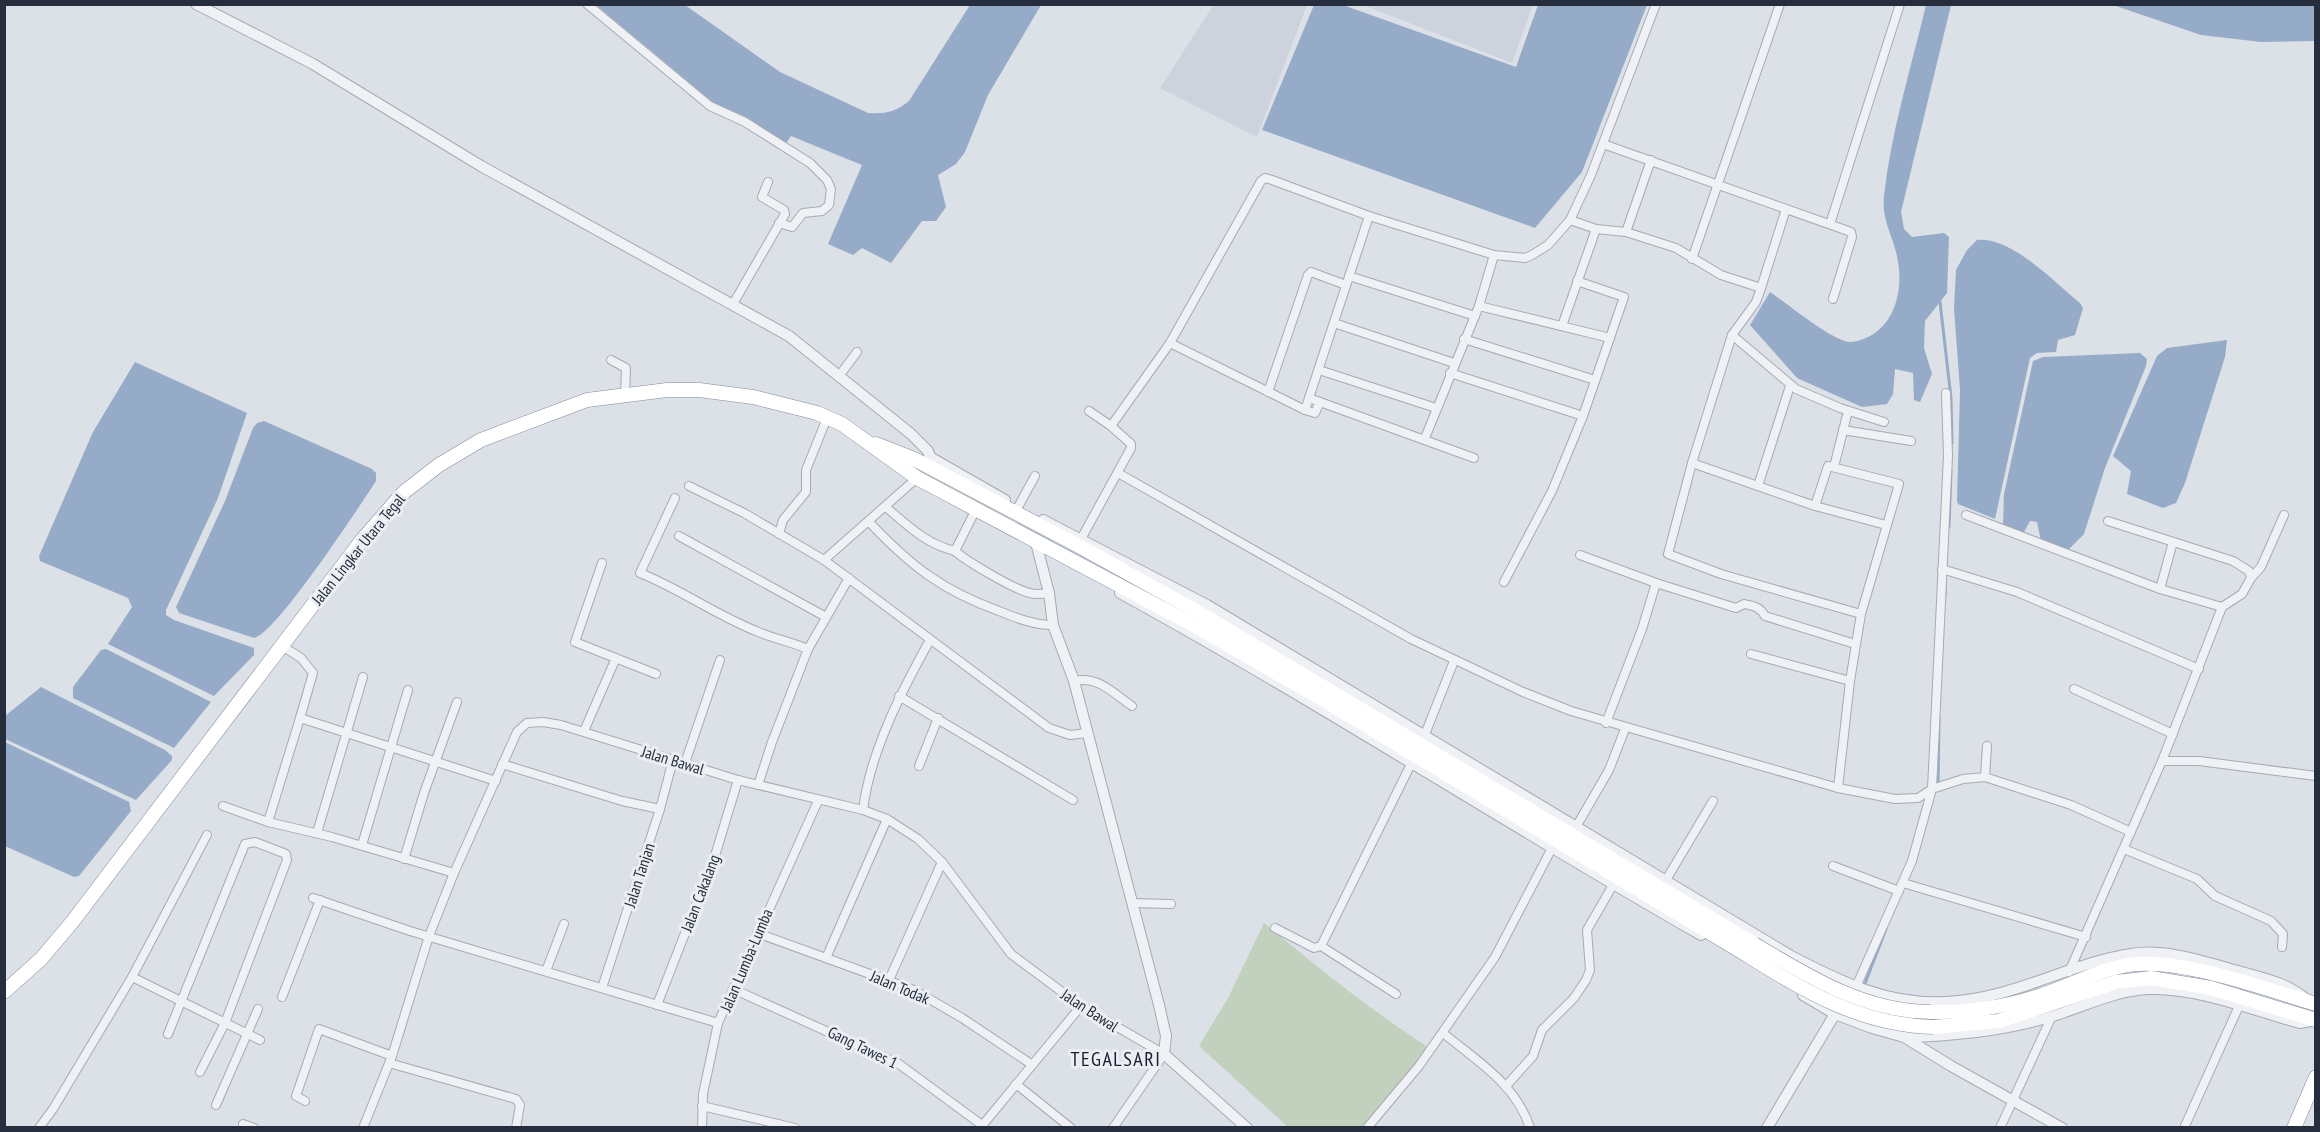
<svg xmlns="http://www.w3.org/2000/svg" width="2320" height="1132" viewBox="0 0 2320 1132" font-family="'PT Sans Narrow',sans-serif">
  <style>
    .built { fill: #ced2dc }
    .green { fill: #c1d1bd }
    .water { fill: #96abc7 }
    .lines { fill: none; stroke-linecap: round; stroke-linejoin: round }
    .stream { stroke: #96abc7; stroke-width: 3 }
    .minor-casing { stroke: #a5aab4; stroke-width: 10 }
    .tertiary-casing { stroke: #a5aab4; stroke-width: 12 }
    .trunk-casing { stroke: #848c9d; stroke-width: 15 }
    .minor { stroke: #eff1f5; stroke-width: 8 }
    .tertiary { stroke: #eff1f5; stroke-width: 10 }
    .trunk { stroke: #fff; stroke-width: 14 }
    .trunk-bridge-casing { stroke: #848c9d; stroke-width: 15; stroke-linecap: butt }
    .trunk-bridge { stroke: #fff; stroke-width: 14 }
    .labels { text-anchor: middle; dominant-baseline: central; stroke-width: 6; stroke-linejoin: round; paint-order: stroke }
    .street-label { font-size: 16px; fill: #262d3d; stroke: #ebeff4 }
    .quarter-label { font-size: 20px; letter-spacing: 1.5px; fill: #181e2d; stroke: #ebeff4 }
  </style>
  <rect width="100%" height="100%" fill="#dce0e7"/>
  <g class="built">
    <path d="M1214,4l93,1 -50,132 -97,-49z"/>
    <path d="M1363,5l170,-1v1l-21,58z"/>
  </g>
  <path class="green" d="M1264,923c54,44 106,87 164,124l-58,80 -81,1 -90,-82 29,-48z"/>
  <g class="water">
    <path d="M596,5h89l95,67 88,41c18,1 27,-1 41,-12l61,-96h71l-53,90 -23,57 -9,12 -18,11 8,32 -10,14h-14l-31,42 -29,-15 -9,7 -25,-11 34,-79 -71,-29 -5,7 -40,-26 -31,-13z"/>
    <path d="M1314,5h29l173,62 22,-62h109l-65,167 -47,56 -273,-98z"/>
    <path d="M1926,5h25l-50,207 3,17 8,8 32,-4 5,4 -2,56 -22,28 -1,27 8,26 -12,28 -6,-2 -1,-27 -18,-4 -2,25 -6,10 -25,3 -65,-29 -47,-53 20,-33c17,12 55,42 72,48 9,4 17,1 26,-3 27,-13 35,-47 30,-75 -3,-23 -17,-41 -14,-66 7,-64 27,-128 42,-191z"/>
    <path d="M2113,5h202v36l-54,1 -60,-7z"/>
    <path d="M1977,240c34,-4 77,42 103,63l3,5 -8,27 -17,5 -2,12 -19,1 -7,5 -35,161 -37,-15 -1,-3 3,-111 -6,-82 2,-38 11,-20z"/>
    <path d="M2227,340l-2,17 -40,126 -9,20 -13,5 -36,-14 4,-23 -18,-15 44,-100 10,-8z"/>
    <path d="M2140,353l7,6 -1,7 -41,102 -21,66 -15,15 -28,-8 -4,-19 -7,-1 -7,13 -20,-9 1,-31 29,-133 10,-4z"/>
    <path d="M135,362l112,51 -29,85 -52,112v5l8,5 80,28v7l-40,41 -106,-52 24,-37 -4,-9 -88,-37 -1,-5 54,-124z"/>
    <path d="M264,421l108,48 4,4v8c-17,26 -100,153 -122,157l-75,-25 -3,-6 49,-106 28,-73 4,-5z"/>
    <path d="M106,649l105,53 -37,46 -101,-50v-11l28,-37z"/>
    <path d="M41,687l124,63 7,6v4l-36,40 -131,-61v-23z"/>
    <path d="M5,742l124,60 2,9 -52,65 -5,1 -69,-31z"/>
  </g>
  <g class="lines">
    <g class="stream">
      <path d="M1940,302l11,96 1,45"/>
      <path d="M1949,527l2,-56"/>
      <path d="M1945,596l1,-35"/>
      <path d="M1938,784l1,-65"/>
      <path d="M1864,986l22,-57"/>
    </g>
    <g class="minor-casing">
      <g id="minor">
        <path d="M587,4l123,102 35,16 65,41 17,17 4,9 -2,16 -7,6 -19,2 -11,14 -13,-4"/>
        <path d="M1603,144l248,88 1,5 -19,62"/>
        <path d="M1369,216l-60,182 165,60"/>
        <path d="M1570,220l26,9 30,3 50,16 45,27 40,13 25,-79"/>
        <path d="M1830,224l70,-220"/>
        <path d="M1626,232l25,-72"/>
        <path d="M1692,259l88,-255"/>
        <path d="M1349,276l126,40"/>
        <path d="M1761,288l-5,14 -24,33 -40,128 -24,91 53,20 140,40 38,-130 -71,-18 -13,40"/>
        <path d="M733,304l52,-90 -1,-4 -22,-13 6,-15"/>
        <path d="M1479,306l131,32"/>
        <path d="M1334,323l120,40"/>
        <path d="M1562,326l34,-97"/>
        <path d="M1732,335l64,54 44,19 44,14"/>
        <path d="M1464,339l131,41"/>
        <path d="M1170,343l135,67 4,-12"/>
        <path d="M611,360l15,8 -1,27"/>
        <path d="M1319,370l117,38"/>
        <path d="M1450,373l133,43"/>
        <path d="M839,376l18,-24"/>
        <path d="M1268,392l40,-117 3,-3 35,13"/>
        <path d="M1305,410l10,3 5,-11"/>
        <path d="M1089,411l22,15"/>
        <path d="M1843,430l68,11"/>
        <path d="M1425,438l54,-132 15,-51"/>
        <path d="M1692,463l123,43 71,19"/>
        <path d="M1834,467l14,-56"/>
        <path d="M1118,473l293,166 112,53 48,19 267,77 57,11 23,-1 14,-9 31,-10 22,-2 86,28 60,27"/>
        <path d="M689,486l55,27 80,47 225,168 21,7 17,-2"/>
        <path d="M1758,486l32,-100"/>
        <path d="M675,498l-35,75c40,16 76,42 116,58 16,7 35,11 52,18"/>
        <path d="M1018,507l17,-31"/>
        <path d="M887,508c21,18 39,36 68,43"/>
        <path d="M976,509l-21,42c11,10 60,39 75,42 6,2 12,1 19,0"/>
        <path d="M1966,515l194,74 62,18"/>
        <path d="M2108,521l125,40 16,10 2,7 -9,16 -20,13 -60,154"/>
        <path d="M869,522c42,44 72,68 130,89 17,7 35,14 54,14"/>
        <path d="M779,534l4,-14 23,-28v-22l21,-52"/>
        <path d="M679,536l147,81"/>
        <path d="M1081,539l50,-91v-4l-20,-18 59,-83 91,-162 4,-3 7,2 97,36 125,39 31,3 7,-3 16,-10 22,-25 21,-45 65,-171"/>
        <path d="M1580,555l76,28 80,25 8,-4c10,2 16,3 21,12l90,28"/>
        <path d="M824,560l93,-82"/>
        <path d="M602,563l-27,79 81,32"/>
        <path d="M1942,569l75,23 182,77"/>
        <path d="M2251,578l10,-11 23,-52"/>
        <path d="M1504,582l48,-91 31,-75 41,-119 -47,-16"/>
        <path d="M2160,589l13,-47"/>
        <path d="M282,646l19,12 12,15 -13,45"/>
        <path d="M1751,654l99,27"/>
        <path d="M1074,681c24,-6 40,13 58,25"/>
        <path d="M2074,689l99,45"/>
        <path d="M899,696l174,104"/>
        <path d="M1606,723l36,-94 14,-46"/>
        <path d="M584,731l32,-73"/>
        <path d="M1424,737l30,-76"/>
        <path d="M685,763l35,-103"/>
        <path d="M502,764l120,37 38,8"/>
        <path d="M919,766l19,-48"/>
        <path d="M1985,777l2,-31"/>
        <path d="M758,785l14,-43 36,-93 41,-71"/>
        <path d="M1838,788l12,-107 11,-67"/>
        <path d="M223,806l45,16 64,15 122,36"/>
        <path d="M863,810c7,-58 39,-120 67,-170"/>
        <path d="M268,822l32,-104 196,63"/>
        <path d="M1576,827l33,-57 16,-41"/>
        <path d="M317,833l46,-156"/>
        <path d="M362,845l46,-155"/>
        <path d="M2124,849l73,30 18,17 56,25 12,13 -1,13"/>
        <path d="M404,859l20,-66 33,-91"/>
        <path d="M1833,866l66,25"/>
        <path d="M1666,880l47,-79"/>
        <path d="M1903,883l183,54"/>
        <path d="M313,898l97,33 308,92"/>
        <path d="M1132,903l39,1"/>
        <path d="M1275,928l39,20 7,-2"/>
        <path d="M757,933l157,57 48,28 69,46"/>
        <path d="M826,958l61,-139"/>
        <path d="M546,971l18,-47"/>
        <path d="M2069,972l93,-211h37l117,15"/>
        <path d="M132,977l75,-142"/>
        <path d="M889,980l53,-118"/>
        <path d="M602,988l58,-179 13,-49"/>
        <path d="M733,989l166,75 83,61"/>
        <path d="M1855,989l57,-128 20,-72 16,-333 -2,-63"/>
        <path d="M1396,994l-75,-48 91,-184"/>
        <path d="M282,997l38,-97"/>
        <path d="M657,1005l57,-146 24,-79"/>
        <path d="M1443,1033c34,28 73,51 87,95"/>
        <path d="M168,1034l77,-190 10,-2 31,12 1,6 -62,163 -25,49"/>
        <path d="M389,1063l127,36 4,6 -4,23"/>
        <path d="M1016,1084l55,44"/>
        <path d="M1507,1085l26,-29 9,-26 32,-32 12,-18 4,-10 -3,-40 26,-45"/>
        <path d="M305,1101l-9,-5 23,-67 73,27"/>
        <path d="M216,1105l42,-96"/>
        <path d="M702,1106l93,22"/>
        <path d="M243,1124l11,4"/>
        <path d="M981,1127l100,-121"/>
        <path d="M39,1128l14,-19 79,-132 128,63"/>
        <path d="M363,1128l29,-72 37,-120 25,-63 63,-141 10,-9 16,-1 18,3 177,55 125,30 24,9 31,20 24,23 69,92 70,52 83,48 -51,74"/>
        <path d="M702,1128l1,-34 15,-71 100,-222"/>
        <path d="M1367,1128l52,-62 76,-109 57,-109"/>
        <path d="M2000,1128l52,-112"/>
        <path d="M2184,1128l55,-122"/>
      </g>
    </g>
    <g class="tertiary-casing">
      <g id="tertiary">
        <path d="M196,4l117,60 168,102 308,170 122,98 17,17 2,6 -3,6"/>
        <path d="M930,457l75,43"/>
        <path d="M1043,520l164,85 584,351c50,26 97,49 155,46 68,-3 121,-38 185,-48 34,-6 74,8 107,17 25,7 51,12 70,30"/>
        <path d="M1035,539l14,54 4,32 21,56 85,324 7,31 -2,18 83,74"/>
        <path d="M1120,593c197,108 386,231 581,342"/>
        <path d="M1803,995l32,19 37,14 32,9 47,29 111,62"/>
        <path d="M1905,1037c50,-1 100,-6 148,-21 32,-10 63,-26 96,-27 48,-2 106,22 151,34l16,-3"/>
        <path d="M1767,1128l68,-114"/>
      </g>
    </g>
    <g class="trunk-casing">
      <g id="trunk">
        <path d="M876,444l38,15 163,86 119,66 558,333"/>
        <path d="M4,992l37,-33 32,-38 289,-381 42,-48 35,-27 42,-25 106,-40 80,-10h32l54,7 64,16 25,11 75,54 271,144 127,73 432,260"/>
        <path d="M1931,1012c36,1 73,-5 108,-16 32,-10 65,-30 99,-32 51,-3 128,25 178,40"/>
        <path d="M1933,1027l66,-6 117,-39 35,-4 60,10 105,32"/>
        <path d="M2294,1128l22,-51"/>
      </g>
    </g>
    <use href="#minor" class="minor"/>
    <use href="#tertiary" class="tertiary"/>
    <use href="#trunk" class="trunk"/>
    <g class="trunk-bridge-casing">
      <g id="trunk-bridge">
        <path d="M1754,944c55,33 111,68 177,68"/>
        <path d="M1747,955c58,37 115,70 186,72"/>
      </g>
    </g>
    <use href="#trunk-bridge" class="trunk-bridge"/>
  </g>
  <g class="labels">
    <g class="street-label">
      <text transform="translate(358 549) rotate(-51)">Jalan Lingkar Utara Tegal</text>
      <text transform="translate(673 760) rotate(17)">Jalan Bawal</text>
      <text transform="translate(639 875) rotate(-72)">Jalan Tanjan</text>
      <text transform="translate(700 893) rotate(-69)">Jalan Cakalang</text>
      <text transform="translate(746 960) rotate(-67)">Jalan Lumba-Lumba</text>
      <text transform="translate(900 987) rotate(23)">Jalan Todak</text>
      <text transform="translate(1090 1010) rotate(33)">Jalan Bawal</text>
      <text transform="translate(863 1047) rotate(26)">Gang Tawes 1</text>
    </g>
    <g class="quarter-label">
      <text x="1116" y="1059">TEGALSARI</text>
    </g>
  </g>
  <rect width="2320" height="1132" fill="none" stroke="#262d3d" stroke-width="12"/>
</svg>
